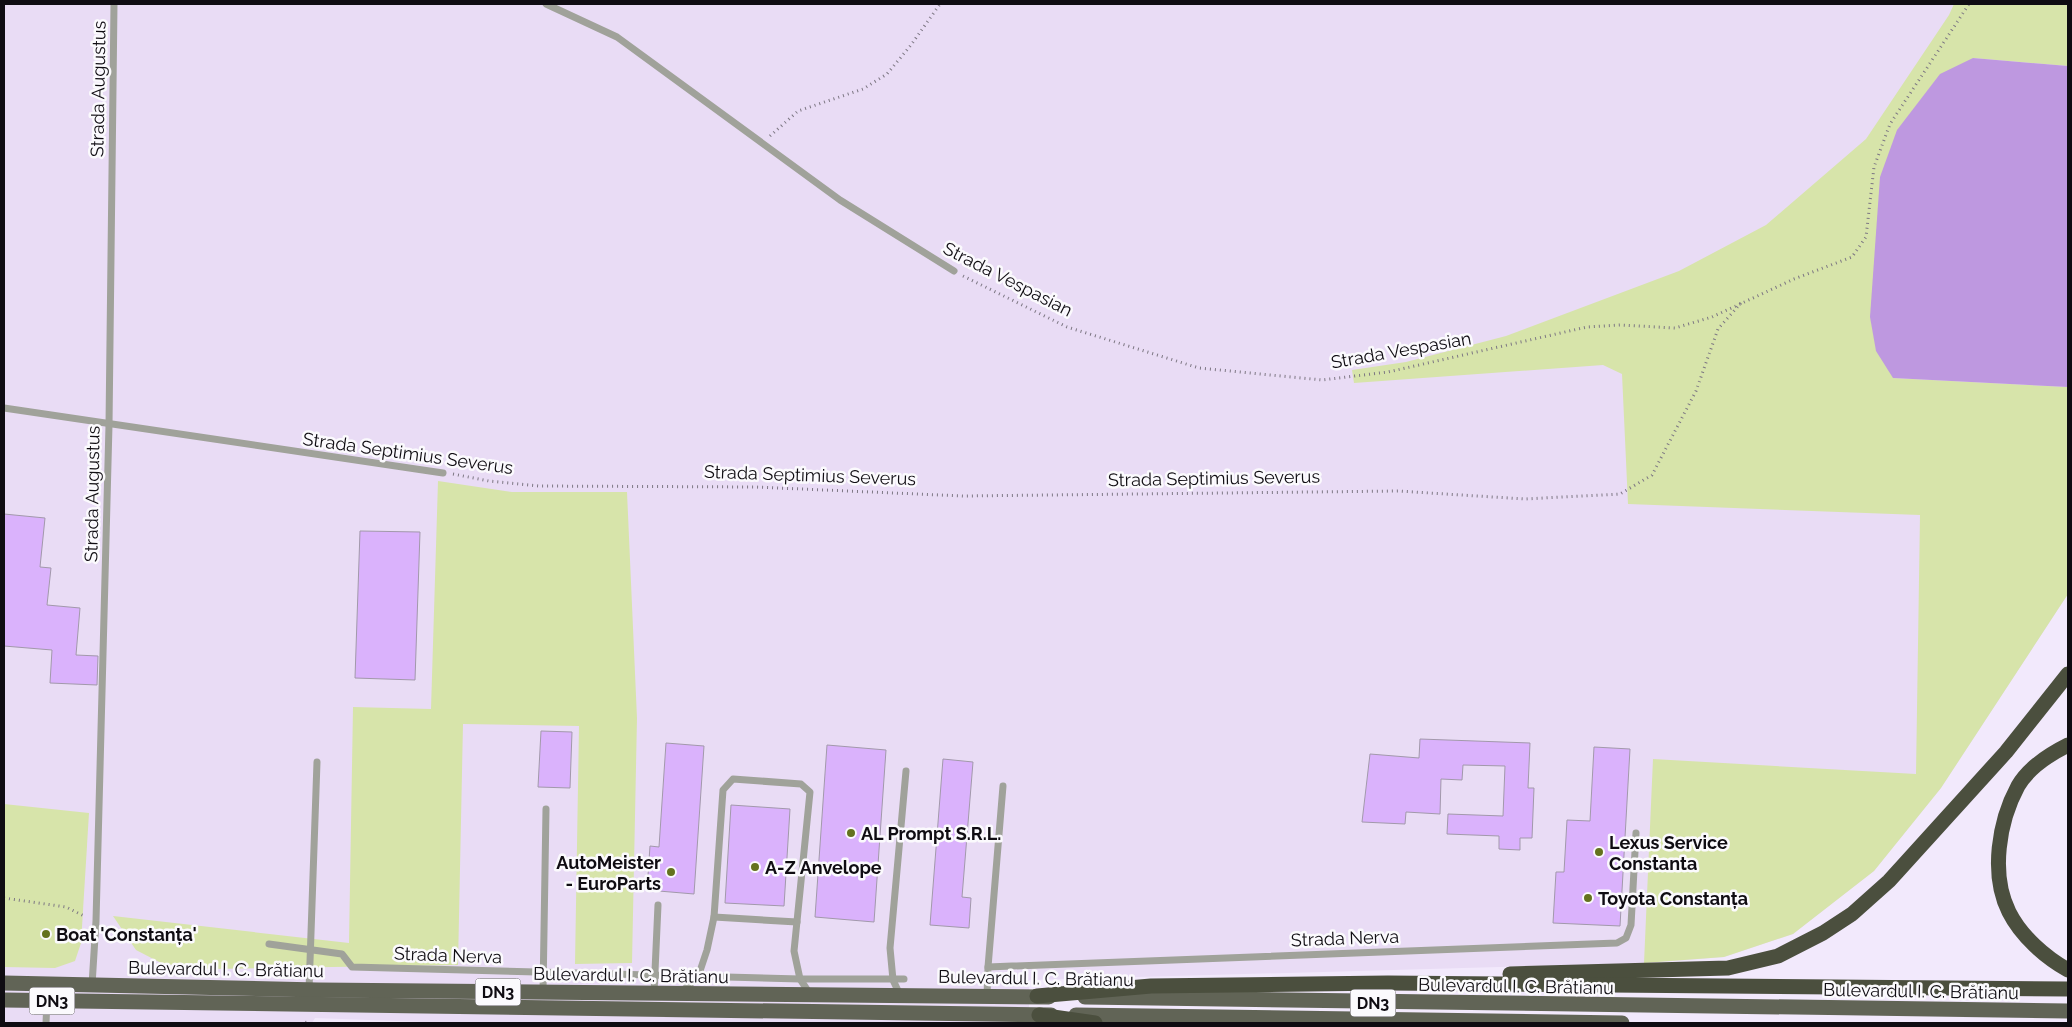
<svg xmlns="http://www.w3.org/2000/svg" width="2072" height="1027" viewBox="0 0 2072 1027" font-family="Raleway,sans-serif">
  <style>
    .built { fill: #e9dcf5 }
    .green { fill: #d7e4aa }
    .water { fill: #be98e0 }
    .building { fill: #dab2fc; stroke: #a299ab }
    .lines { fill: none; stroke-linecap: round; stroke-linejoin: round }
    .path { stroke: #7d7783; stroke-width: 3; stroke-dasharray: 1 4; stroke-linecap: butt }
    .service { stroke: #a0a29a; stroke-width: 7 }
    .primary { stroke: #616456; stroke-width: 15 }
    .motorway { stroke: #4b4f3e; stroke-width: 15 }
    .poi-dot { fill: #64721e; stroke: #fbfafd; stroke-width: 2 }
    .labels { text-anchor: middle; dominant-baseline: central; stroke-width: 5; stroke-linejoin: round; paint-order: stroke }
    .shield { fill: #fbfafd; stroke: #565358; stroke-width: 1 }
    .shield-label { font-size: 16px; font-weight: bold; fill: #0f0c12 }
    .street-label { font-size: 18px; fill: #0f0c12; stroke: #fbfafd }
    .poi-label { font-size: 18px; font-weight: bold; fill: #0f0c12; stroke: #fbfafd; text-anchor: start }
  </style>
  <rect width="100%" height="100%" fill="#f2e9fc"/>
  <path class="built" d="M4,4h2064v590l-127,194 -67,83 -81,63 -69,23 -75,6 -620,17v43h-579l-135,-5 -3,5h-308z"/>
  <g class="green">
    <path d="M1954,4h114v62l-95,-8 -80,320 175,9v207l-127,194 -67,83 -81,63 -69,23 -80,6 9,-204 263,15 4,-259 -292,-11 -6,-130 -19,-9 -249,18 -2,-13 54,-8 100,-26 173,-65 87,-46 100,-86 83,-124z"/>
    <path d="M438,481l74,11h115l10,226 -5,245 -57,1 4,-238 -116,-2 -5,241 -247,4 -48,-5 -27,-14 -23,-34 236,27 4,-236 78,2z"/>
    <path d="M4,804l85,9 -8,130 -6,18 -20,7 -51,-1z"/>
  </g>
  <path class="water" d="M1973,58l95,8v321l-175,-9 -17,-27 -6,-34 10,-140 17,-47 43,-56z"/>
  <g class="building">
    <path d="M4,514l41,4 -5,49 11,1 -4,37 33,3 -4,47 22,1 -1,29 -47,-2 2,-33 -48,-4z"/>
    <path d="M360,531l60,1 -5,148 -60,-2z"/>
    <path d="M541,731l31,1 -2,56 -32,-1z"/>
    <path d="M1420,739l110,4 -2,45h6l-2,50h-12v12l-21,-1v-13l-52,-2 1,-20 55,2 2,-50 -42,-1 -1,15 -21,-1 -1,35 -34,-2 -1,12 -43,-2 8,-68 49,4z"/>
    <path d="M666,743l38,3 -10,148 -47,-4 3,-44 9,1z"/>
    <path d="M827,745l59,5 -12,172 -59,-5z"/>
    <path d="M1594,747l36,2 -10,177 -67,-3 3,-51h8l3,-52 23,1z"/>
    <path d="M943,759l30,3 -11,135 9,1 -2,30 -39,-3z"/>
    <path d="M731,805l59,4 -6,97 -59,-3z"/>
  </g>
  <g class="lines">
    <g class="path">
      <path d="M770,136l28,-25 65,-22 24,-15 24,-29 29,-41"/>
      <path d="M963,276l104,51 132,41 123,12 66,-8 199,-45 33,-2 55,3 37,-11 82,-38 58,-22 14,-20 8,-70 16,-43 79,-120"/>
      <path d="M453,474l36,7 50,5 216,1 208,9 435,-5 127,8 95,-5 32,-19 44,-84 22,-62 23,-26"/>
      <path d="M4,898l62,9 20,10"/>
      <path d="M305,1022l2,1"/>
    </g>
    <g class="service">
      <path d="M546,4l71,33 223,163 114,71"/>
      <path d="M4,408l439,65"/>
      <path d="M714,917l83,5"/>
      <path d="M269,944l73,10 10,13 448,12h104"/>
      <path d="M988,967l15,-181"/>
      <path d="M92,985l4,-64 13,-496 5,-421"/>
      <path d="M309,990l8,-228"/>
      <path d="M543,992l3,-183"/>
      <path d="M681,992l17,-15 9,-27 7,-33 9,-127 10,-11 68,5 9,8 -16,159 6,28 10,15"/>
      <path d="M654,993l4,-88"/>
      <path d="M900,995l-7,-15 -3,-32 16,-177"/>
      <path d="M987,996l1,-29 629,-24 9,-5 5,-13 5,-92"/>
      <path d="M46,1023l1,-22"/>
    </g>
    <g class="primary">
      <path d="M4,983l314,7 731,7"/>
      <path d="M1085,997l983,14"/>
      <path d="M4,1000l1047,15"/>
      <path d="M1076,1015l546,8"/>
    </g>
    <g class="motorway">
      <path d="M2068,745c-18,9 -39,22 -50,41 -19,35 -28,88 -9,126 12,24 36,45 59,58"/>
      <path d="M1510,974l218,-6 50,-12 45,-23 29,-19 37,-33 117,-129 62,-78"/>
      <path d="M1037,996l114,-10 237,-3 680,6"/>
      <path d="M1039,1015l56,8"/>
    </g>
  </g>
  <g class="poi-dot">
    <circle cx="851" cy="833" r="5"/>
    <circle cx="1599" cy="852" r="5"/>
    <circle cx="755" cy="867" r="5"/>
    <circle cx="671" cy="872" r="5"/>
    <circle cx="1588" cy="898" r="5"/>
    <circle cx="46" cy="934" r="5"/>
  </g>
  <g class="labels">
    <g class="shield">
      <rect x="475.5" y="978.5" width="45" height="27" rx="4"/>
      <rect x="29.5" y="987.5" width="45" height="27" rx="4"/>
      <rect x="1350.5" y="989.5" width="45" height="27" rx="4"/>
    </g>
    <g class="shield-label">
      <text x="498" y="992">DN3</text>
      <text x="52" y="1001">DN3</text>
      <text x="1373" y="1003">DN3</text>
    </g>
    <g class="street-label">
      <text transform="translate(98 89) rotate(-89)">Strada Augustus</text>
      <text transform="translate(1008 279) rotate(27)">Strada Vespasian</text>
      <text transform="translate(1401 350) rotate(-10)">Strada Vespasian</text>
      <text transform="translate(408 453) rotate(8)">Strada Septimius Severus</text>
      <text transform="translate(810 475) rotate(2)">Strada Septimius Severus</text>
      <text transform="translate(1214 478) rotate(-1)">Strada Septimius Severus</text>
      <text transform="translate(92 494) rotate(-89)">Strada Augustus</text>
      <text transform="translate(1345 938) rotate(-2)">Strada Nerva</text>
      <text transform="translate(448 955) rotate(2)">Strada Nerva</text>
      <text transform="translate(226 969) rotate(1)">Bulevardul I. C. Brătianu</text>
      <text transform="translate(631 975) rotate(1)">Bulevardul I. C. Brătianu</text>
      <text transform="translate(1036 978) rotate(1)">Bulevardul I. C. Brătianu</text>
      <text transform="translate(1516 986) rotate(1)">Bulevardul I. C. Brătianu</text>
      <text transform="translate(1921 991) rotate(1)">Bulevardul I. C. Brătianu</text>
    </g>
    <g class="poi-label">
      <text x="861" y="833">AL Prompt S.R.L.</text>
      <text x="1609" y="842">Lexus Service<tspan x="1609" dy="21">Constanta</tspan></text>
      <text x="661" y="862" text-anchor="end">AutoMeister<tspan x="661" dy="21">- EuroParts</tspan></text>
      <text x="765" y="867">A-Z Anvelope</text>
      <text x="1598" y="898">Toyota Constanța</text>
      <text x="56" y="934">Boat 'Constanța'</text>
    </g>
  </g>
  <rect width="2072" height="1027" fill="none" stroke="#0f0c12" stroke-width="10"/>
</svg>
